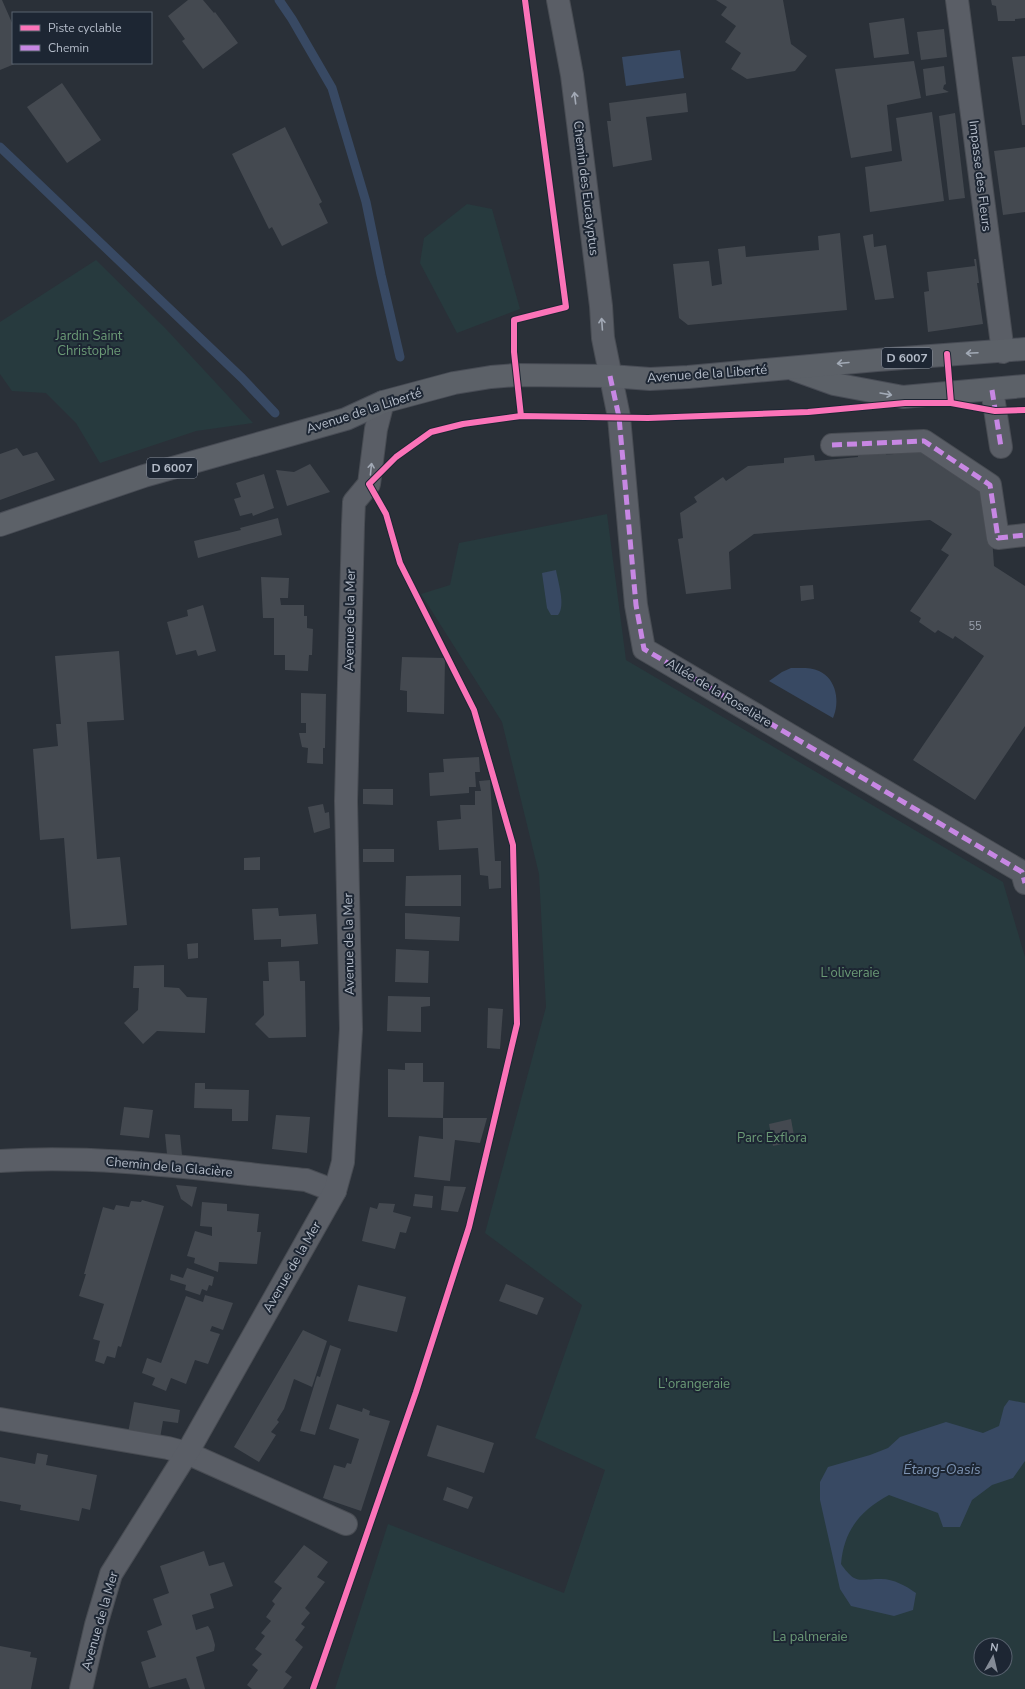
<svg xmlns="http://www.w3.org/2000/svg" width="1025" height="1689" viewBox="0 0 1025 1689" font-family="'Nunito Sans',sans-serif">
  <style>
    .green { fill: #273a3e; fill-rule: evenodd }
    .water { fill: #384963 }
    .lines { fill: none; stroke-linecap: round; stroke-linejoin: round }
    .stream { stroke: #384963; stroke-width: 9 }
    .building { fill: #444950 }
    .street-casing { stroke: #484c53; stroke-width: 24 }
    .primary-casing { stroke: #484c55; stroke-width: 24 }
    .street { stroke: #5a5e66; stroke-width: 22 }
    .primary { stroke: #5c6168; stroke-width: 22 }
    .quiet { stroke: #c787e3; stroke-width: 5; stroke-dasharray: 10 5; stroke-linecap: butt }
    .cycleway-casing { stroke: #1d2633; stroke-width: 8 }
    .cycleway { stroke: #fb73b8; stroke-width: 6 }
    .oneway { stroke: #a2a9b5 }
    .oneway2 { stroke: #a2aab6 }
    .labels { text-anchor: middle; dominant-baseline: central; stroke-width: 4; stroke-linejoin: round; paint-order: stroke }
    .number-label { font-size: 11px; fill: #989fab }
    .shield { fill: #1d2633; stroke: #878f9c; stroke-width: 1 }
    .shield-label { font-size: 12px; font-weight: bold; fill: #b4bcc9 }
    .street-label { font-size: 13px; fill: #b4bcc9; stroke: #1d2633 }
    .park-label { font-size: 13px; fill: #6b9a76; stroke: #1d2633 }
    .water-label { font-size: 14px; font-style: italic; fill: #7c92b1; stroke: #1d2633 }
  </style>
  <rect width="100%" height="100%" fill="#2a3038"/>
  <g class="green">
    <path d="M467,204l25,5 28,100 -63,24 -37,-70 4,-25z"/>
    <path d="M96,260l70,69 87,94 -57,8 -96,32 -24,-40 -30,-30 -34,-2 -12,-17v-52z"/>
    <path d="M607,514l19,146 377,222 22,75v732h-690l53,-165 176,69 41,-123 -70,-32 47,-133 -97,-72 61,-226 -7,-133 -37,-152 -81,-128 29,-9 9,-42zM981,1645h24v24h-24z"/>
  </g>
  <g class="water">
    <path d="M680,50l4,28 -58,8 -4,-29z"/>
    <path d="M556,570c2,12 10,36 2,45h-7l-4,-7 -5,-35z"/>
    <path d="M791,668c10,0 20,-1 28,3 18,8 21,32 14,47l-64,-37 13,-9z"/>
    <path d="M1009,1400l16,3v58l-12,17 -21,7 -20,15 -12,27h-17l-5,-14 -49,-18c-29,16 -45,35 -48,69 15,21 17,15 40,15 13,0 25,7 35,14l-3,17 -19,6 -43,-10 -11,-17 -20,-89v-18l8,-15 42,-12 18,-7 12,-11 46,-15 37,11 16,-7 5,-19z"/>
  </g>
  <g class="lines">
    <g class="stream">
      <path d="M279,0l13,19 40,69 34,114 15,73 19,82"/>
      <path d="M0,147l242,231 33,35"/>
    </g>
  </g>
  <g class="building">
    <path d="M0,0h2l11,25v38h4l-17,7z"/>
    <path d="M188,0h15l11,13 1,-1 23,31 -35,26 -21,-28 3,-2 -17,-23z"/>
    <path d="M716,0h67l8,44 16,12 -12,15 -48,8 -16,-10 10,-16 -16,-11 11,-16 -15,-11 6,-8z"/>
    <path d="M991,0h34v18l-10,1v2h-17l-2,-15 -4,-1z"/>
    <path d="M904,18l5,36 -35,4 -5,-35z"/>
    <path d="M944,29l3,28 -26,3 -4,-28z"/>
    <path d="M1025,56v69h-3l-10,-68z"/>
    <path d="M914,61l7,37 -34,7 5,46 -41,7 -16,-89z"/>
    <path d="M944,66l2,18 -2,1 -1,4 6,3 -23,4 -3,-27z"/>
    <path d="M62,83l39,57 -34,23 -40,-56z"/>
    <path d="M686,93l2,19 -42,5 6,43 -39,7 -6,-46h4l-2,-18z"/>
    <path d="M932,112l12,89 -74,11 -5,-45 37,-6 -6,-43z"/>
    <path d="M955,113l10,85 -16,2 -10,-84z"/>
    <path d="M285,127l37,75 -3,2 9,19 -46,23 -10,-19 -3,2 -37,-75z"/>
    <path d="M1025,147v65l-22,3 -9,-64z"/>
    <path d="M840,233l7,77 -159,15 -9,-7 -6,-54 36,-3 3,25 10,-2 -4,-35 27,-3 1,11 73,-7 -1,-14z"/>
    <path d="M873,234l1,13 12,-2 8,53 -19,2 -12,-64z"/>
    <path d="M974,259h2l3,24h-2l6,41 -55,8 -4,-40 5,-1 -2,-19 48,-6z"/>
    <path d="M17,448l6,8 14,-4 18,28 -55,20v-46z"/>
    <path d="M885,450l1,5 41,-5 57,42 6,16 4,58 31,20v140l-50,74 -62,-40 71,-104 -29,-20 -2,3 -15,-9 -3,3 -16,-11 2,-4 -11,-7 39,-56 -8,-5 11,-16 -22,-14 -176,14 -25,18 2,37 -45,5 -8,-55 5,-1 -3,-25 17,-11 -3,-5 29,-20 3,4 22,-15 36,-3v-5l30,-3 1,6 43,-4v-5z"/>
    <path d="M310,464l20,28 -43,14 -11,-36 18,2z"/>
    <path d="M264,474l10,34 -21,8 -1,-3 -12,3 -6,-17 7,-2 -5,-14z"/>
    <path d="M278,518l4,17 -84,23 -4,-17 47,-11 -1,-2z"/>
    <path d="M261,577l28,1 -1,20h-8l1,7h23v11h3v12l6,1 -1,26h-3l-1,16 -23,-1v-15h-11v-37h-11z"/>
    <path d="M813,585l1,14 -13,2 -1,-15z"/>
    <path d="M203,605l13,46 -18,5 -2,-6 -20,5 -9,-33 21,-6 -1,-6z"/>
    <path d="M119,651l5,69 -37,2 10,137 23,-2 7,68 -56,4 -7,-91 -24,2 -7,-91 25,-3 -2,-22h5l-6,-68z"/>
    <path d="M402,657l43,1 -1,56 -37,-2v-21l-7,-1z"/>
    <path d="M301,693l25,1 -1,54h-2v16l-16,-1 1,-15 -6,-1 -3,-14h7v-10h-5z"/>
    <path d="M479,757l1,15h-5l1,15h-7v6l-39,3 -1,-23 15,-1 -1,-13z"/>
    <path d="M490,780l5,81h6v27l-12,1 -1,-13 -8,-1 -2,-27 -39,2 -2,-29 24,-2 -1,-14h15v-14h6l-2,-10z"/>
    <path d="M363,789h30v16l-30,-1z"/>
    <path d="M323,804l2,9 4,-1 1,16 -16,5 -6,-26z"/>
    <rect x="363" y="849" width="31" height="13"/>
    <path d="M260,857v13h-16v-12z"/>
    <path d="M461,875v31h-56l1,-30z"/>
    <path d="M278,908l1,8 37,-2 2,30 -37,3v-8l-27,1 -2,-31z"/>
    <path d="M405,913l55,4 -1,24 -54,-2z"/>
    <path d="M198,943v15l-10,1 -1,-15z"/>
    <path d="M396,949l33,2 -1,32 -33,-1z"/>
    <path d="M299,961l1,20h5l1,56 -37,1 -14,-14 9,-9 -1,-34h6l-1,-19z"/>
    <path d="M164,965v22l15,1 8,9 20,1 -2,35 -48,-2 -14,13 -19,-21 14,-13 1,-22h-6l1,-22z"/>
    <path d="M388,996l42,1v9l-9,1v25l-34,-1z"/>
    <path d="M488,1008l15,1 -3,40 -13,-1z"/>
    <path d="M405,1063h18v19h21l-1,36 -55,-1v-48l17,1z"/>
    <path d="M195,1083h10v6l44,1 -1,31h-16v-12l-38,-1z"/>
    <path d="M124,1107l29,3 -4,28 -29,-3z"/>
    <path d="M276,1115l34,2 -3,36 -35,-4z"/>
    <path d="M443,1118h44l-7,25 -25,-3 -5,41 -36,-4 5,-41 24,3z"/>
    <path d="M791,1119l4,22 -22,5 -4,-22z"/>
    <path d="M165,1134l15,1 2,20 -15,-1z"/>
    <path d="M176,1185l21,2 -5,20 -11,-8z"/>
    <path d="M444,1186l22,1 -8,25 -17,-2z"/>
    <path d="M415,1194l18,2 -1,12 -19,-2z"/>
    <path d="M142,1200l22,6 -43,141 -3,-1 -3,12 -8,-2 -3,8 -9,-3 5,-20 -7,-2 11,-35 -25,-8 7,-22h-2l19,-67 11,3 2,-5 13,2 2,-6 10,1z"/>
    <path d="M202,1202l25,2v7l32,3 -2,18h4l-4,32 -38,-2 -1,10 -24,-9 1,-5 -8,-2 8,-25 17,5v-9l-12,-1z"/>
    <path d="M379,1203l16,1 -2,8 18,5 -5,16 -6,-1 -5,17 -33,-8 8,-34 7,2z"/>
    <path d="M187,1268l27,9 -2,9 -3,-1 -2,6 -5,-2 -2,6 -15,-5 1,-5 -16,-5 1,-6 12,4z"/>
    <path d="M506,1284l38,14 -7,17 -38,-14z"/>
    <path d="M358,1285l48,12 -9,35 -49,-11z"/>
    <path d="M205,1295l28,8 -10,27 -11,-4 -2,5 10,3 -12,30 -13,-4 -9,24 -15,-6 -5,13 -14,-6 3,-7 -13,-5 5,-15 14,5 25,-67 17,6z"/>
    <path d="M303,1330l24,11 -15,46 -18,-8 -10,30 -7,11 2,2 -8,10 5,3 -17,27 -25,-15z"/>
    <path d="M330,1345l11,4 -26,86 -15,-4 17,-55 3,1z"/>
    <path d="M134,1402l46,8 -2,13 -15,-2 -3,17 -32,-5z"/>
    <path d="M337,1404l25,8 1,-4 7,3 -1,4 21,6 -29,90 -38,-13 11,-33 11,3 2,-5 4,1 8,-25 -30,-10z"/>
    <path d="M437,1425l57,18 -10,30 -57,-17z"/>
    <path d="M37,1453l11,2 -2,10 51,10 -7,35 -8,-2 -3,13 -59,-11 1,-5 -21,-4v-44l35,7z"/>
    <path d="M447,1487l26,10 -5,12 -25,-9z"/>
    <path d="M304,1545l24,17 -11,15 8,5 -20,26 5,5 -9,11 4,3 -10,13 8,7 -18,25 7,5 -9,12h-31l-5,-4 11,-15 -6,-5 10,-11 -7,-5 10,-13 -4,-3 10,-12 -5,-4 9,-13 -3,-3 10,-13 -8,-6z"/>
    <path d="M204,1551l5,15 15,-4 9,24 -23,8 4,14 -22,7 4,15 12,-4 3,5 4,14 -1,6 -18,6 9,32h-15l-4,-11 -37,10 -8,-26 15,-5 -9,-26 15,-6 -9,-26 16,-6 -9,-27z"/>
    <path d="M0,1646l31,6 -1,5 7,1 -6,31h-31z"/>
  </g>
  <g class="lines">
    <g class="street-casing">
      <g id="street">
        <path d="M558,0l14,75 29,231 2,32 16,79 17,188 8,44 378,223 3,11"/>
        <path d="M957,0l46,352"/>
        <path d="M992,390l9,57"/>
        <path d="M832,445l92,-4 66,44 8,53 27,-3"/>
        <path d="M0,1161c102,-7 205,9 306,19l29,11"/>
        <path d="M0,1419l168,29 19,5 159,71"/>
        <path d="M81,1689l15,-64 15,-51 76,-121 148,-262 8,-29 8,-133 -5,-228 7,-276 1,-23 15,-18 7,-55 7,-27"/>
      </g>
    </g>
    <g class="primary-casing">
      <g id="primary">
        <path d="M795,370l39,14 69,13 122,-11"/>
        <path d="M0,525l144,-49 202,-57 37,-17 71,-19 37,-6 25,-2 94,1 40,3 38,-2 189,-17 148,-11"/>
      </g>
    </g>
    <use href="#street" class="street"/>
    <use href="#primary" class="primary"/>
    <g class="quiet">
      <path d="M610,376l9,41 17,188 8,44 378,223 3,11"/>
      <path d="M992,390l9,57"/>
      <path d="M832,445l92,-4 66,44 8,53 27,-3"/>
    </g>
    <g class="cycleway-casing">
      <g id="cycleway">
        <path d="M951,403l44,8 30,-1"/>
        <path d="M521,416l-7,-64v-32l52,-13 -41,-307"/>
        <path d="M313,1689l103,-297 53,-165 48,-203 -4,-179 -39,-135 -74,-147 -14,-49 -17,-30 27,-27 35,-25 32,-8 58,-8 127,2 160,-6 97,-9h46l-4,-49"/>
      </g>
    </g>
    <use href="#cycleway" class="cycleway"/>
  </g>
  <defs><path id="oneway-shaft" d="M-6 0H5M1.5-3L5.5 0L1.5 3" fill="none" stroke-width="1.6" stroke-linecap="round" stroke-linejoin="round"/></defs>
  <g class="oneway">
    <use href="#oneway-shaft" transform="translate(575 98) rotate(-97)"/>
    <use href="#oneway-shaft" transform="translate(602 324) rotate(-94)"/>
    <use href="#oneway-shaft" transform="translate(371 469) rotate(-84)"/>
  </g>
  <g class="oneway2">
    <use href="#oneway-shaft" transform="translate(972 353) rotate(177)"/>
    <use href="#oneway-shaft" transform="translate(843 363) rotate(175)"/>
    <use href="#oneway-shaft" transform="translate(886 394) rotate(10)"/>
  </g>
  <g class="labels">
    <g class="number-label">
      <text x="975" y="626">55</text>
    </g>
    <g class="shield">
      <rect x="882" y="348" width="50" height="20" rx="3"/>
      <rect x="147" y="458" width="50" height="20" rx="3"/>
    </g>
    <g class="shield-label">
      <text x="907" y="358">D 6007</text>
      <text x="172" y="468">D 6007</text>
    </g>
    <g class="street-label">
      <text transform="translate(980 176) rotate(83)">Impasse des Fleurs</text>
      <text transform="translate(586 188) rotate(83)">Chemin des Eucalyptus</text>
      <text transform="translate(707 374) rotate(-4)">Avenue de la Liberté</text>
      <text transform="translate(364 411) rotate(-18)">Avenue de la Liberté</text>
      <text transform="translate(350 620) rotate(-89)">Avenue de la Mer</text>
      <text transform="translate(719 693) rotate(31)">Allée de la Roselière</text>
      <text transform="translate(349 944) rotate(-91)">Avenue de la Mer</text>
      <text transform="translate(169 1167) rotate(5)">Chemin de la Glacière</text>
      <text transform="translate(292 1267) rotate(-60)">Avenue de la Mer</text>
      <text transform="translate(100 1621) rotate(-74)">Avenue de la Mer</text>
    </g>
    <g class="park-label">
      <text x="89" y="336">Jardin Saint<tspan x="89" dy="15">Christophe</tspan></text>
      <text x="850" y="973">L'oliveraie</text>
      <text x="772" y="1138">Parc Exflora</text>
      <text x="694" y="1384">L'orangeraie</text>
      <text x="810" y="1637">La palmeraie</text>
    </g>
    <g class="water-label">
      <text x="942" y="1469">Étang-Oasis</text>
    </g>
  </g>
  <rect x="12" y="12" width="140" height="52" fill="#1d2633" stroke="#59626f"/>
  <rect x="20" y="25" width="20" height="6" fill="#fb73b8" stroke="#59626f"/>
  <text x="48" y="32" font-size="12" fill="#b4bcc9">Piste cyclable</text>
  <rect x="20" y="45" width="20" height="6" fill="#c787e3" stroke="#59626f"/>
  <text x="48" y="52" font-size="12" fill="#b4bcc9">Chemin</text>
  <g transform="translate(993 1657) rotate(8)"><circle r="19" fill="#1d2633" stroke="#59626f"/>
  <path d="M0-3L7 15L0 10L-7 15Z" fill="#848b96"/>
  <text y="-6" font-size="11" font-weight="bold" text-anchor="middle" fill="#b4bcc9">N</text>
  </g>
</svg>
